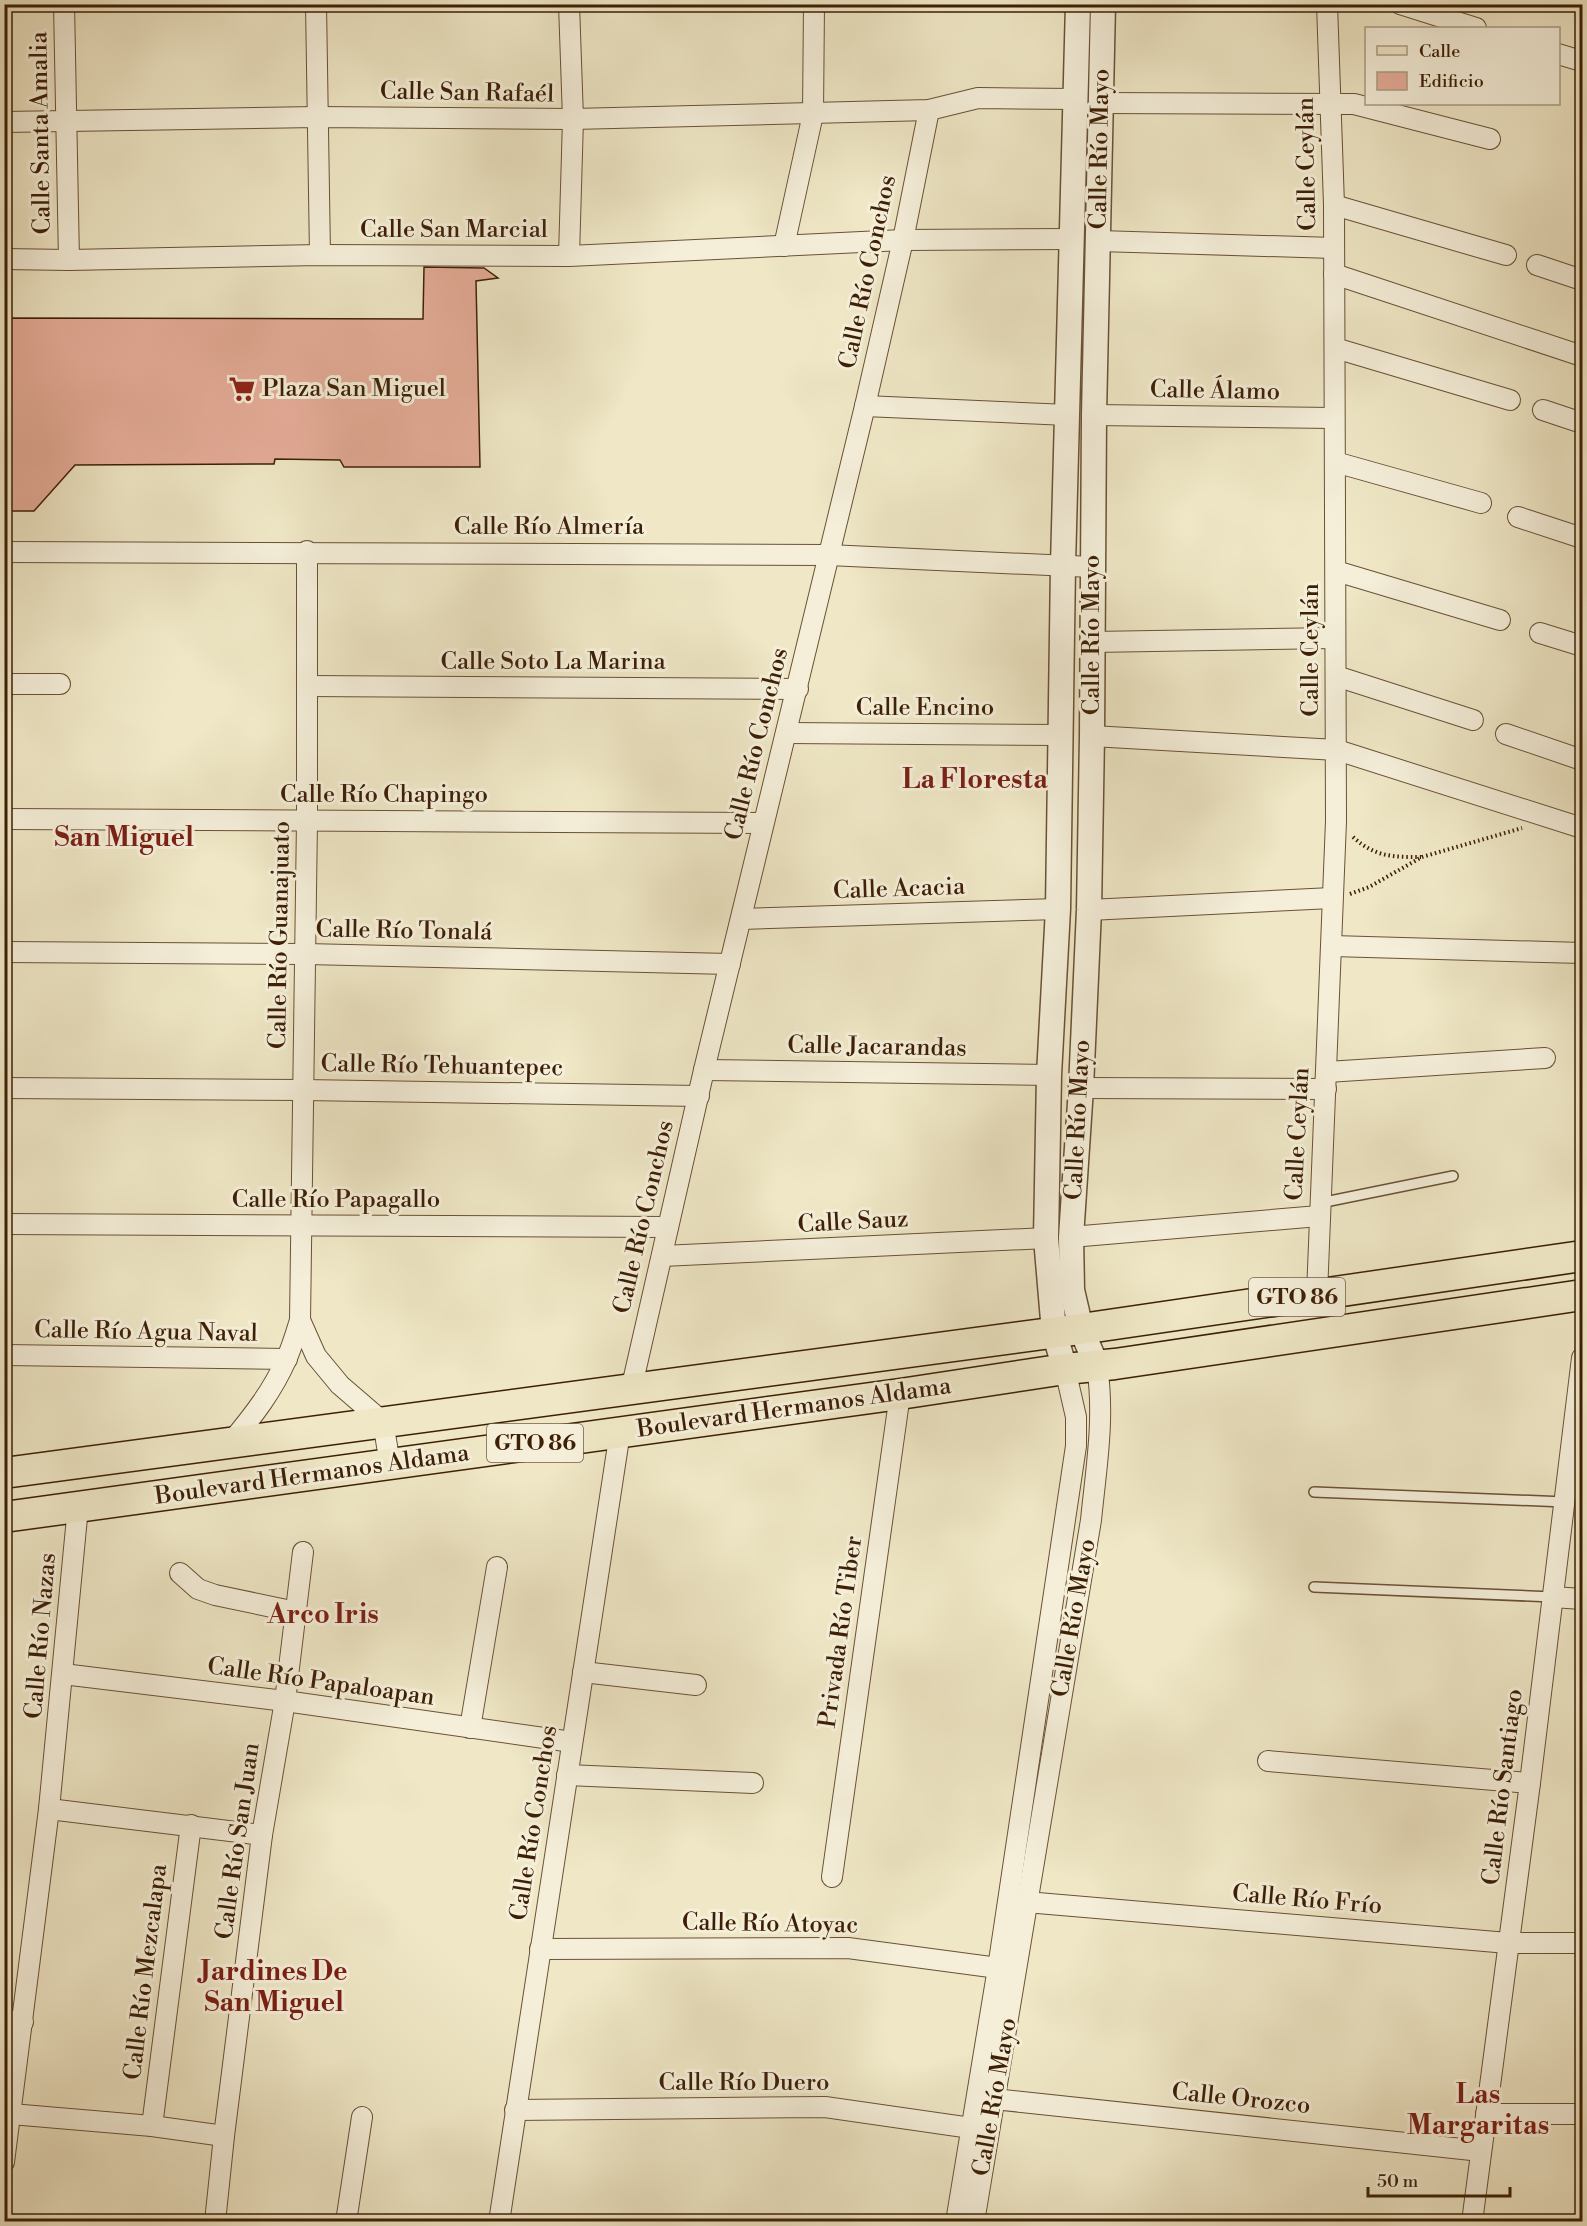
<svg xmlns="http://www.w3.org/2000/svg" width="1587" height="2226" viewBox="0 0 1587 2226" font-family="'Libre Bodoni',serif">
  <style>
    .building { fill: #e6ad99; stroke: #3d1f05; stroke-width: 1.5 }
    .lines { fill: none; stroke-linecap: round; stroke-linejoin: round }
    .service-casing { stroke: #6a5135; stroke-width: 12 }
    .minor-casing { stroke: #6a5135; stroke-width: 22 }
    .tertiary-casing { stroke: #6a5135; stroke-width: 27 }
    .primary-casing { stroke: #3d1f05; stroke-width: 33 }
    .path { stroke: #3d1f05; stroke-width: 4; stroke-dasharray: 1.5 3; stroke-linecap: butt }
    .service { stroke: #f5efda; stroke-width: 9 }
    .minor { stroke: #f5efda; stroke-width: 20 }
    .tertiary { stroke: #f5efda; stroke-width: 24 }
    .primary { stroke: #efe7c6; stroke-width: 30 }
    .labels { text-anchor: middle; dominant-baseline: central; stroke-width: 6; stroke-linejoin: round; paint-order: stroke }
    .shield { fill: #f5efda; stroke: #745d45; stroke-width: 1.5 }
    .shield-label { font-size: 22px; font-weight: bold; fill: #3d1f05 }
    .street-label { font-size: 24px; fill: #3d1f05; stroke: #f5efda }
    .poi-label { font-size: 24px; fill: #3d1f05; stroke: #f5efda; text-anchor: start }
    .quarter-label { font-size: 27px; font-weight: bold; fill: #7a1f14; stroke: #f5efda }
  </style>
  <rect width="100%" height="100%" fill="#efe7c6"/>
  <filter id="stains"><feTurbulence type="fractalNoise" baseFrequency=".00333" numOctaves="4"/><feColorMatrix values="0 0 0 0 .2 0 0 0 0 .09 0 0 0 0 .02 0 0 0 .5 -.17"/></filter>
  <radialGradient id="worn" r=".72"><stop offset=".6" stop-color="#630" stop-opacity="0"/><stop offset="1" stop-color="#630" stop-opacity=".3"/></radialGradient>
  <path class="building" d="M424,267l60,1 14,10 -22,3 4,186h-136l-4,-7 -65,-1 -1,5 -199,1 -41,46h-30v-193l419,1z"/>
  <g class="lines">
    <g class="service-casing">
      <g id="service">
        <path d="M1320,1203l133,-27"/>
        <path d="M1314,1492l251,10"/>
        <path d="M1314,1587l239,10"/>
      </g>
    </g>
    <g class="minor-casing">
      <g id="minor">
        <path d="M64,4l5,256"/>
        <path d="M316,4l4,251"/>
        <path d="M1400,4l76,24"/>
        <path d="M1558,54l20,6"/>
        <path d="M1101,103l253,1 136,35"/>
        <path d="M4,122l312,-5 257,2 356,-9 49,-12 99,1"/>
        <path d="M1334,205l172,50"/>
        <path d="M1099,241l235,7"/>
        <path d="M784,246l29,-132 1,-110"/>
        <path d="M569,256l4,-137 -4,-115"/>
        <path d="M4,259l65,1 251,-5 249,1 334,-16 170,-1"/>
        <path d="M1537,265l45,15"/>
        <path d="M1334,274l248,82"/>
        <path d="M1335,348l175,52"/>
        <path d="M865,406l203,9"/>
        <path d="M1543,410l39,13"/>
        <path d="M1094,415l240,3"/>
        <path d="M1335,462l146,41"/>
        <path d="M1518,517l64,21"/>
        <path d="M4,552l824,3 264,12"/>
        <path d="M1336,571l164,49"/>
        <path d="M1540,633l42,13"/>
        <path d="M1093,642l242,-4"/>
        <path d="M1336,676l137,44"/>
        <path d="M4,684h56"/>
        <path d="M307,686l491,3"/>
        <path d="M787,733l275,2"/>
        <path d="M1506,734l76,26"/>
        <path d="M1092,736l245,14 245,78"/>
        <path d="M4,819l759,4"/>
        <path d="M1089,910l243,-12"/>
        <path d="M741,919l317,-10"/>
        <path d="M1332,946l250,7"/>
        <path d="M4,952l302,2 424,10"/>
        <path d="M704,1070l345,5"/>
        <path d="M1327,1072l218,-14"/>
        <path d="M4,1088l299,2 396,6"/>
        <path d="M1081,1088l245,1"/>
        <path d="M4,1224l664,3"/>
        <path d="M1071,1237l248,-21"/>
        <path d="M662,1256l384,-18"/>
        <path d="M1317,1294l19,-473 -2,-616 -7,-201"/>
        <path d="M300,1320l16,36 24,29 43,37 7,42"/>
        <path d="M4,1355l283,4"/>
        <path d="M631,1390l73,-320 161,-664 38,-166 26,-130"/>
        <path d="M232,1441c21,-25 41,-51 54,-81 6,-13 10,-27 14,-40l7,-500v-269"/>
        <path d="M180,1573l18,16 17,6 81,17"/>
        <path d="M1553,1597l29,2"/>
        <path d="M583,1672l113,13"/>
        <path d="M63,1674l222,27 287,41"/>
        <path d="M470,1728l27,-161"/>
        <path d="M1268,1761l262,22"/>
        <path d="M567,1775l186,8"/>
        <path d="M49,1809l213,26"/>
        <path d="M832,1877l68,-483"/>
        <path d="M1026,1902l482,41h74"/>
        <path d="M540,1949l308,-1 150,20"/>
        <path d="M4,2020l19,2"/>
        <path d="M994,2099l487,52"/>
        <path d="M515,2110l310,-3 146,21"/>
        <path d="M11,2114l141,12 72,10"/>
        <path d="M1486,2114h96"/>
        <path d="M152,2126l39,-301"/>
        <path d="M4,2162l45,-353 29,-302"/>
        <path d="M215,2222l9,-86 38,-301 23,-134 18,-149"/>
        <path d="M346,2222l16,-105"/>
        <path d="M499,2222l121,-790"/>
        <path d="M956,2222l42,-254 78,-522v-29l-11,-48"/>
        <path d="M974,2222l117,-702c5,-51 14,-102 6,-154"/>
        <path d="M1472,2222l58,-439 52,-425"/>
      </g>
    </g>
    <g class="tertiary-casing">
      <g id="tertiary">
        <path d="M1097,1366l-16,-37 -9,-39 -1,-53 10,-149 8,-178 3,-174 2,-321 9,-411"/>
        <path d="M1065,1369l-11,-37 -8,-94 3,-163 9,-166 5,-344 15,-561"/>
      </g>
    </g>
    <g class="primary-casing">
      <g id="primary">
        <path d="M4,1473l1077,-144 501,-73"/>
        <path d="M4,1517l896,-123 165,-25 50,-5 467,-69"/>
      </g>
    </g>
    <g class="path">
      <path d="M1353,837c22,20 39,20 68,20"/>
      <path d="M1350,894l19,-7 53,-30 100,-29"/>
    </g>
    <use href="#service" class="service"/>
    <use href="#minor" class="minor"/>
    <use href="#tertiary" class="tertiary"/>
    <use href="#primary" class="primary"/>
  </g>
  <defs>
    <g id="supermarket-bare" transform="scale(2.07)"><path d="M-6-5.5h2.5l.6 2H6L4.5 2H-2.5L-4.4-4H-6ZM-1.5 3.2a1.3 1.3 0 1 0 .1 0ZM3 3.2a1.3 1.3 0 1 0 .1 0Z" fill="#8f2418" stroke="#f5efda" stroke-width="2.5" paint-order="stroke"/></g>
  </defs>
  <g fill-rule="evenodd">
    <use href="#supermarket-bare" x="242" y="389"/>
  </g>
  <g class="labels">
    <g class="shield">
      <rect x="1249" y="1278" width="96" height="38" rx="4.5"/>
      <rect x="487" y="1424" width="96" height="38" rx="4.5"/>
    </g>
    <g class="shield-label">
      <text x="1297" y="1297">GTO 86</text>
      <text x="535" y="1443">GTO 86</text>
    </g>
    <g class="street-label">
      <text transform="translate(467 93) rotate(1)">Calle San Rafaél</text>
      <text transform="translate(41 133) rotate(-91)">Calle Santa Amalia</text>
      <text transform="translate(1100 149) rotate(-89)">Calle Río Mayo</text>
      <text transform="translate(1307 164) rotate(-91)">Calle Ceylán</text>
      <text x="454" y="230">Calle San Marcial</text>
      <text transform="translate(868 272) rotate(-78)">Calle Río Conchos</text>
      <text transform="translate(1215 391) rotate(1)">Calle Álamo</text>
      <text x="549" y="527">Calle Río Almería</text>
      <text transform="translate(1092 635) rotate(-90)">Calle Río Mayo</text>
      <text transform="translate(1311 650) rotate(-90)">Calle Ceylán</text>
      <text x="553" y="662">Calle Soto La Marina</text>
      <text x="925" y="708">Calle Encino</text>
      <text transform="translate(757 744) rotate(-76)">Calle Río Conchos</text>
      <text x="384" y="795">Calle Río Chapingo</text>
      <text transform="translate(899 889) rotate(-2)">Calle Acacia</text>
      <text transform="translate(404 931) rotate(1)">Calle Río Tonalá</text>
      <text transform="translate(280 935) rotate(-89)">Calle Río Guanajuato</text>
      <text transform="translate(877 1047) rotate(1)">Calle Jacarandas</text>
      <text transform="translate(442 1066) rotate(1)">Calle Río Tehuantepec</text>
      <text transform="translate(1078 1120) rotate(-87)">Calle Río Mayo</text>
      <text transform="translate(1298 1134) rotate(-87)">Calle Ceylán</text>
      <text x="336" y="1200">Calle Río Papagallo</text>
      <text transform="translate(644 1217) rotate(-77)">Calle Río Conchos</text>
      <text transform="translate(853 1222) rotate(-3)">Calle Sauz</text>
      <text transform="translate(146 1332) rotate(1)">Calle Río Agua Naval</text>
      <text transform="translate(794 1408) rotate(-8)">Boulevard Hermanos Aldama</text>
      <text transform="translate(312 1475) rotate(-8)">Boulevard Hermanos Aldama</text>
      <text transform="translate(1074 1618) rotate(-80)">Calle Río Mayo</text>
      <text transform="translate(841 1632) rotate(-82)">Privada Río Tiber</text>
      <text transform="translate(41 1636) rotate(-85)">Calle Río Nazas</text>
      <text transform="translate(321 1682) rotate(8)">Calle Río Papaloapan</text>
      <text transform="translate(1503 1787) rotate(-83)">Calle Río Santiago</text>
      <text transform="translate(534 1823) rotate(-81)">Calle Río Conchos</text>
      <text transform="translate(238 1841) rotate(-82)">Calle Río San Juan</text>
      <text transform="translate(1307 1900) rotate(5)">Calle Río Frío</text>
      <text transform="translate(770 1924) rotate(1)">Calle Río Atoyac</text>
      <text transform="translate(146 1972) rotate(-83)">Calle Río Mezcalapa</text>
      <text x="744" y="2083">Calle Río Duero</text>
      <text transform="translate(995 2097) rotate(-80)">Calle Río Mayo</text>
      <text transform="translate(1241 2099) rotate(6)">Calle Orozco</text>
    </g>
    <g class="poi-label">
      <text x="262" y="389">Plaza San Miguel</text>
    </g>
    <g class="quarter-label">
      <text x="975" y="780">La Floresta</text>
      <text x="124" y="838">San Miguel</text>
      <text x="323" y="1615">Arco Iris</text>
      <text x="274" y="1972">Jardines De<tspan x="274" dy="31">San Miguel</tspan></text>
      <text x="1478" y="2095">Las<tspan x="1478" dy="31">Margaritas</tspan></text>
    </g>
  </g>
  <rect width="1587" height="2226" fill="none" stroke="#efe7c6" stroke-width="24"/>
  <rect x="6" y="6" width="1575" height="2214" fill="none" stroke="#3d1f05" stroke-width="3"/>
  <rect x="12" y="12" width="1563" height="2202" fill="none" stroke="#3d1f05" stroke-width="1.5"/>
  <rect x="1365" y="27" width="195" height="78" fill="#f5efda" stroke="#ab9c85" stroke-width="1.5"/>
  <rect x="1377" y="46" width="30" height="9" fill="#efe7c6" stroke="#ab9c85" stroke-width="1.5"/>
  <text x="1419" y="57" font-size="18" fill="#3d1f05">Calle</text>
  <rect x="1377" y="72" width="30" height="18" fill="#e6ad99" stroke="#ab9c85" stroke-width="1.5"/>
  <text x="1419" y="87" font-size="18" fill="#3d1f05">Edificio</text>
  <path d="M1368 2187v9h142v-9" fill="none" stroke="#3d1f05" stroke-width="3"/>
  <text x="1377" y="2187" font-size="18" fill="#3d1f05" stroke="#f5efda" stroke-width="4.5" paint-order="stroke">50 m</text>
  <rect width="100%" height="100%" filter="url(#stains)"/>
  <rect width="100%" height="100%" fill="url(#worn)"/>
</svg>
